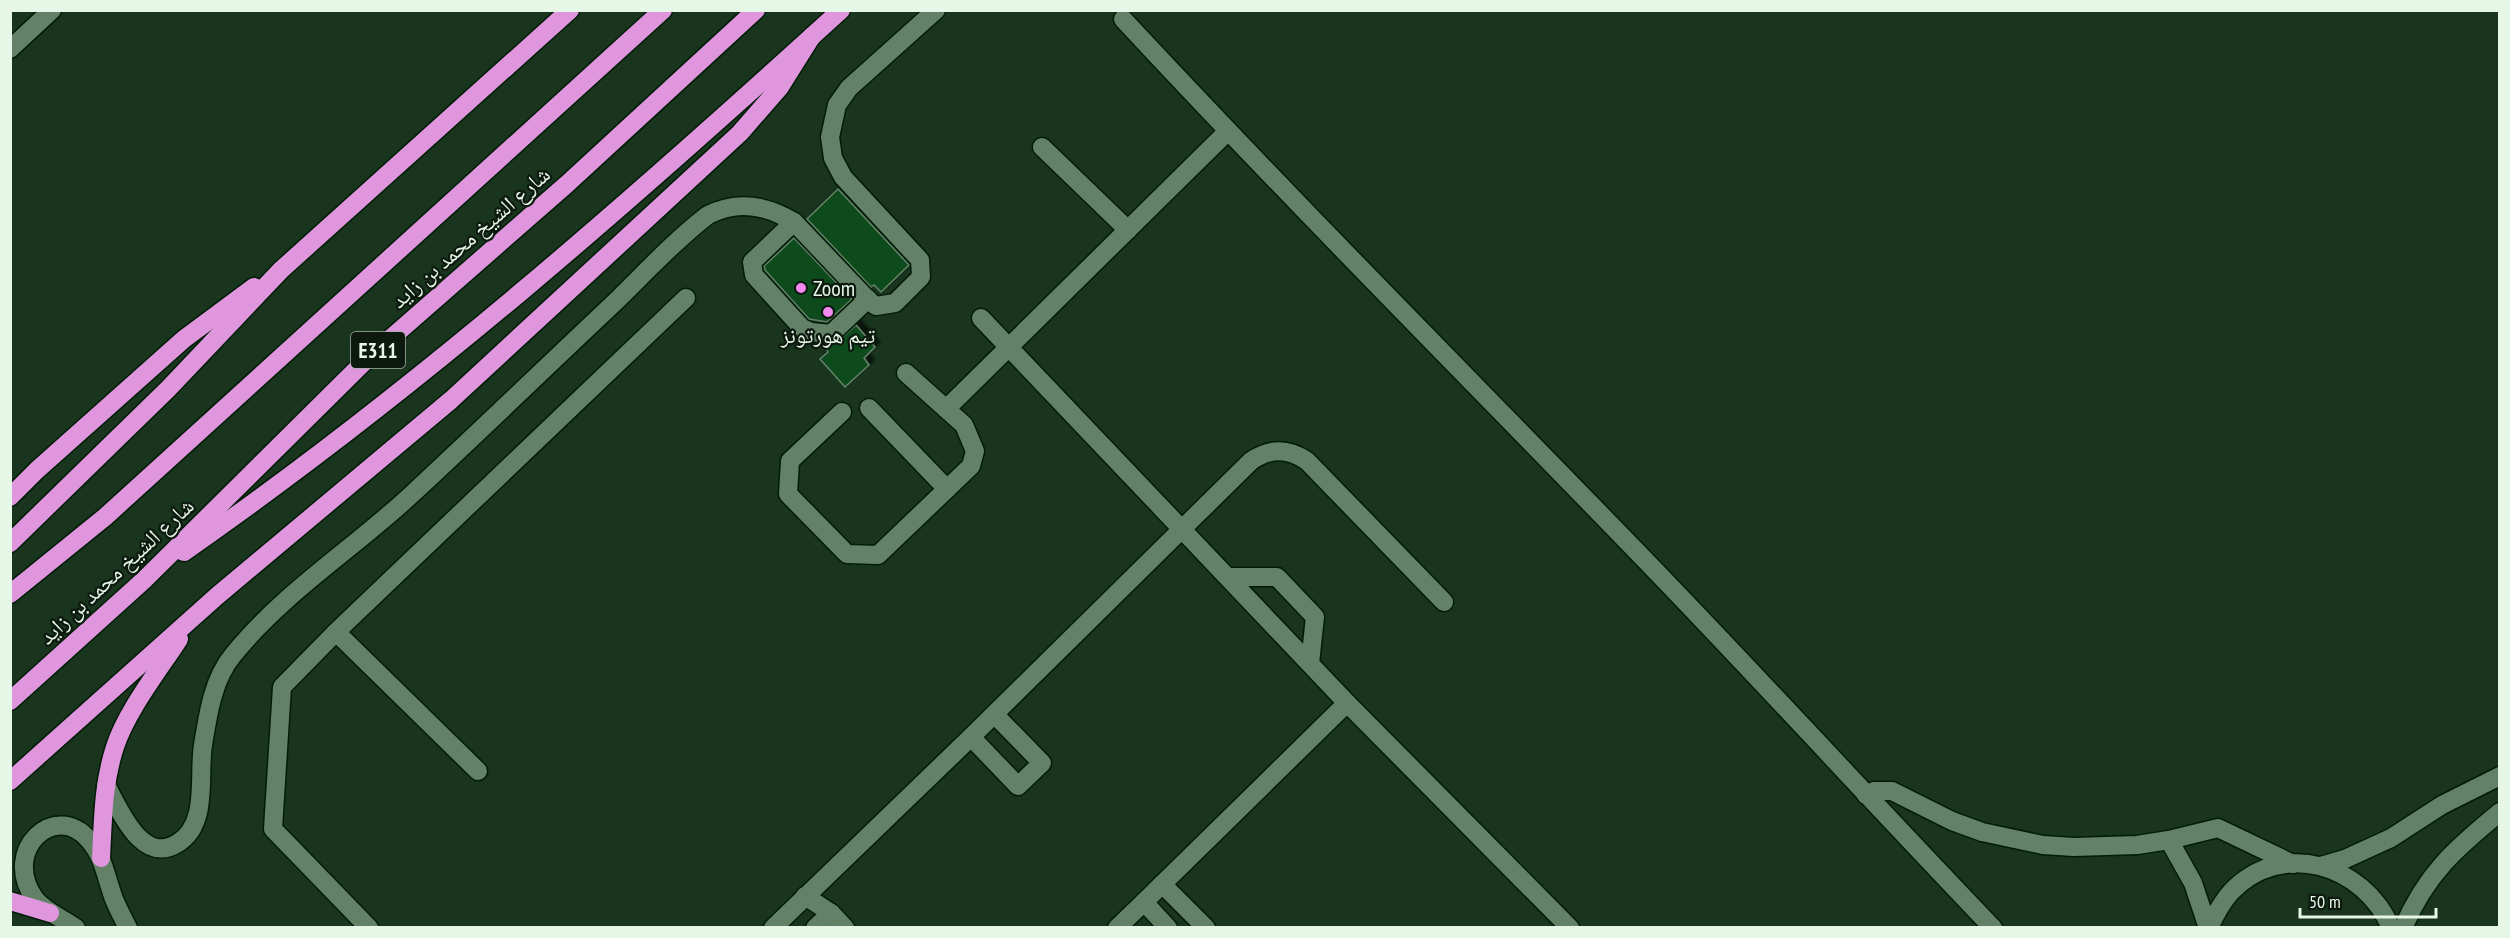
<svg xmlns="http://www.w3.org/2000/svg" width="2510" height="938" viewBox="0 0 2510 938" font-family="'PT Sans Narrow','Noto Naskh Arabic',sans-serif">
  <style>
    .building { fill: #104b1e; stroke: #648267; stroke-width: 1.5; filter: url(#shadow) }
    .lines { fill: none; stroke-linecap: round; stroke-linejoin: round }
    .minor-casing { stroke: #021c07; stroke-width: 21 }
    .highway-casing { stroke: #021c07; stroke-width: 21 }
    .minor { stroke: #638166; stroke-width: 18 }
    .highway { stroke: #df96dd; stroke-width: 18 }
    .poi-dot { fill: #f38af1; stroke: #0d190f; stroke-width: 2 }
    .labels { text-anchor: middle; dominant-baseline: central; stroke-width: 4.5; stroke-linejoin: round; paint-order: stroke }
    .shield { fill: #0d190f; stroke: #a5b4a7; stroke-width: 1.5 }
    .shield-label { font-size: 21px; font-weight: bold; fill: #e6f7e8 }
    .street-label { font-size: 22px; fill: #e6f7e8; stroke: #0d190f }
    .poi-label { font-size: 22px; fill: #e6f7e8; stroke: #0d190f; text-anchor: start }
  </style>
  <defs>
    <filter id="shadow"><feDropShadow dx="5" dy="-5" stdDeviation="1.5" flood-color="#0009"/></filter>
  </defs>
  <rect width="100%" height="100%" fill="#19351e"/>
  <g class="building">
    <path d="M838,189l71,76 -28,27 -7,-7 -3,2 -64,-68z"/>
    <path d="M794,238l58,61 -25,23 -18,-3 -44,-49 -1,-4z"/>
    <path d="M856,325l19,22 -11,11 5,7 -24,22 -25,-28 8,-7 -4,-7 11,-1z"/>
  </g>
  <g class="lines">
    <g class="minor-casing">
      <g id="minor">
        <path d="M1123,19c171,184 348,361 523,542 117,121 230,245 347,367"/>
        <path d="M10,49l42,-39"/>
        <path d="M1042,147l86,83"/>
        <path d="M794,222l-42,40 2,13 48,53 9,4 20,2 37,-35"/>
        <path d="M981,318l366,385 223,225"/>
        <path d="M869,408l78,81"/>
        <path d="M946,409l282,-278"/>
        <path d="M842,412l-52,49 -2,33 59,60 31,1 93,-89 4,-15 -11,-26 -58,-52"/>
        <path d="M1228,577h49l38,40 -5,46"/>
        <path d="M336,632l-54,55 -9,142 96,99"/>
        <path d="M995,715l47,48 -24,23 -47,-49 280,-276c19,-13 37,-13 56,0l137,141"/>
        <path d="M478,771l-142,-139 350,-334"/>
        <path d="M106,785c13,23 35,81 72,58 31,-19 20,-68 25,-98 5,-31 10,-66 30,-90 50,-62 120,-106 178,-160 68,-63 135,-128 202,-191 31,-30 61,-63 95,-89 30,-15 58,-10 86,7l75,79 7,5 19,-3 26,-26 -1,-17 -77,-83 -10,-19 -3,-21 7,-32 12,-17 87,-78"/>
        <path d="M1866,795l8,-4h18l60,30 30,11 61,13 31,2 63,-2 32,-5 49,-12 75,36"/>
        <path d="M2169,840l24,43 15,45"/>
        <path d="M2321,866l24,-7 46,-21 51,-33 58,-29"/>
        <path d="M1162,884l44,44"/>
        <path d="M805,896l26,17 14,15"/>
        <path d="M76,928c-14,-10 -30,-16 -41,-29 -35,-49 21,-99 54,-59 15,17 17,38 25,59 4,10 9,19 14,29"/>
        <path d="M773,928l198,-191"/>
        <path d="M815,928l16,-15"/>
        <path d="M1117,928l27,-26"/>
        <path d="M1168,928l-24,-26 203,-199"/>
        <path d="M2209,928c6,-13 12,-25 22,-36 50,-53 133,-28 160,36"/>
        <path d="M2403,928c24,-55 52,-79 97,-116"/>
      </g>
    </g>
    <g class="highway-casing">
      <g id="highway">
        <path d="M10,497l27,-27 147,-131 70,-52"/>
        <path d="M10,543l158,-154 113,-119 289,-260"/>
        <path d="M184,552c234,-163 447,-351 657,-542"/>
        <path d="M10,594l95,-77 558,-507"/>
        <path d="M10,701l134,-121 222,-220 201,-176 189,-174"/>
        <path d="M10,781l207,-185 234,-196 289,-267 40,-46 32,-51"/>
        <path d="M101,858c2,-38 2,-75 14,-111 11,-35 44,-77 64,-108"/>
        <path d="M10,901l40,12"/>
      </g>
    </g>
    <use href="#minor" class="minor"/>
    <use href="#highway" class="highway"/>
  </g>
  <g class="poi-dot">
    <circle cx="801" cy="288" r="6"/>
    <circle cx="828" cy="312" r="6"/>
  </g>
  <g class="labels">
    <rect class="shield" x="351" y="332" width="54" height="36" rx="4.5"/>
    <g class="shield-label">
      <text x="378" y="350">E311</text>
    </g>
    <g class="street-label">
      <text transform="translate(470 237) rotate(-41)">شارع الشيخ محمد بن زايد</text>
      <text transform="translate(116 571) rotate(-43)">شارع الشيخ محمد بن زايد</text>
    </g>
    <g class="poi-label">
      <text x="813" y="288">Zoom</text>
      <text x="828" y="335" text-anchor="middle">تيم هورتونز</text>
    </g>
  </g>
  <rect width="2510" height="938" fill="none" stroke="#e6f7e8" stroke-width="24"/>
  <path d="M2300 908v9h136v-9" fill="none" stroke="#e6f7e8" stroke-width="3"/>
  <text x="2309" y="908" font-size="18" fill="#e6f7e8" stroke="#0d190f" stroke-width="4.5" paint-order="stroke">50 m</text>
</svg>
